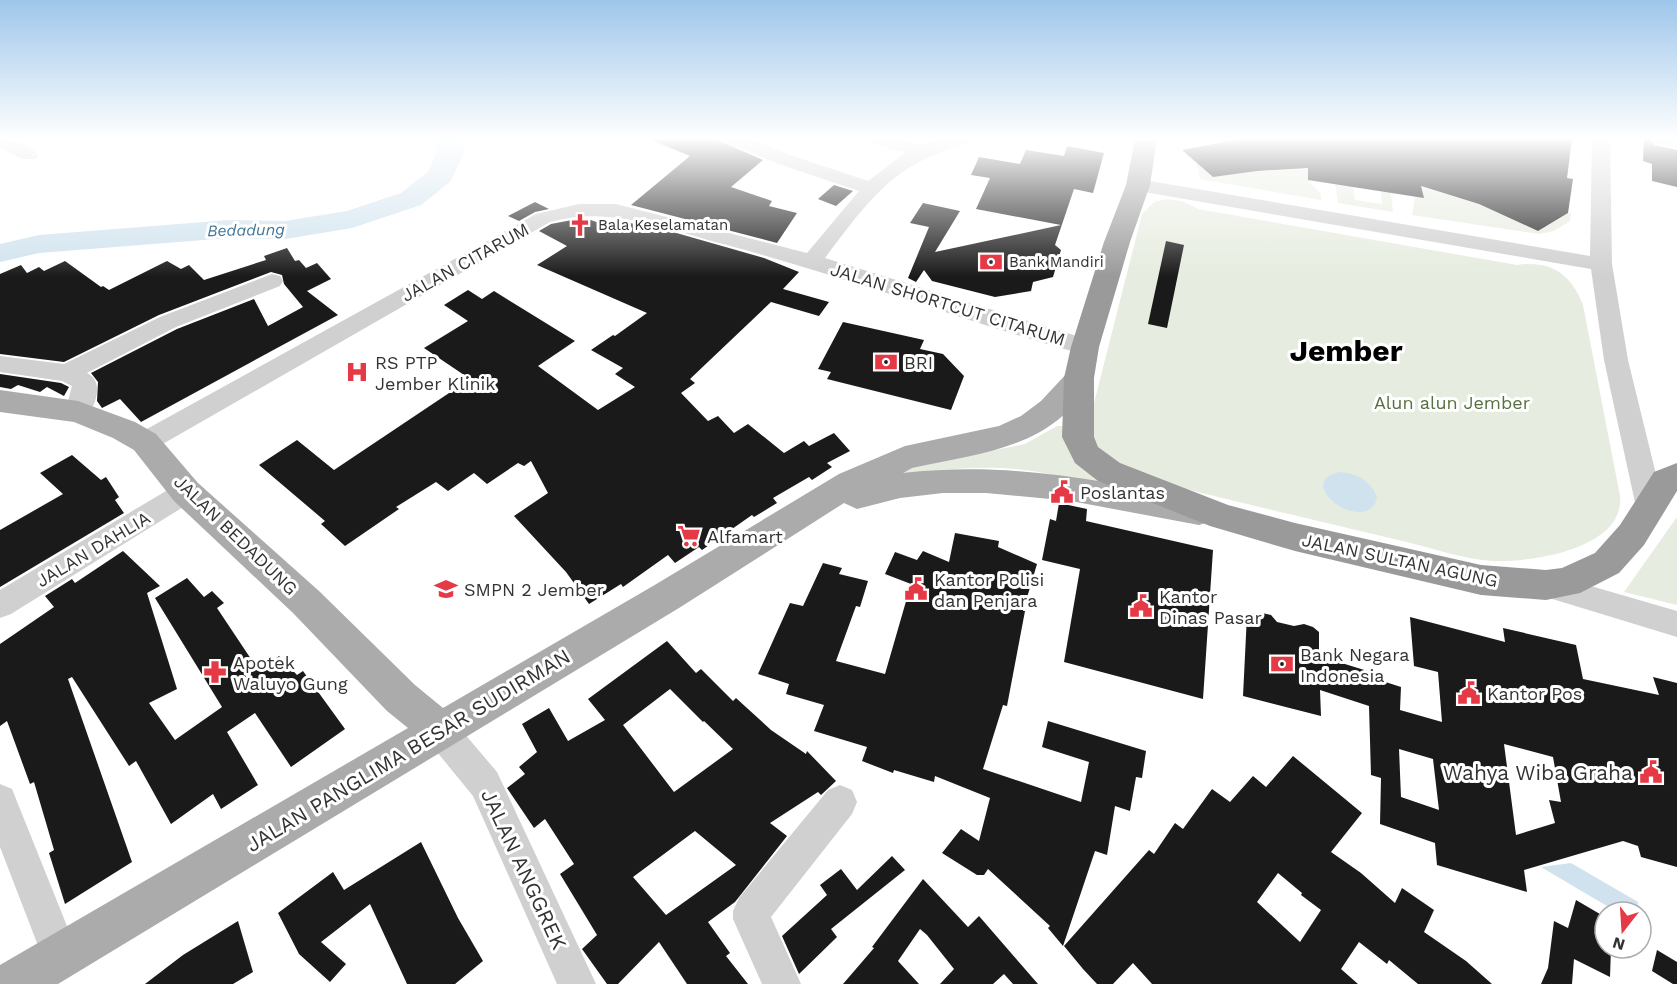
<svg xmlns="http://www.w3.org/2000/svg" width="1677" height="984" viewBox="0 0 1677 984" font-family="'Work Sans',sans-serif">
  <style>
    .green { fill: #e6ecdf }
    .water { fill: #cfe2ee }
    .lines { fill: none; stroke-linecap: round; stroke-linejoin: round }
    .river { fill: #cfe2ee; fill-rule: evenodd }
    .building { fill: #1a1a1a; fill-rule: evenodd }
    .minor { fill: #d0d0d0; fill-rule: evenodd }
    .major { fill: #ababab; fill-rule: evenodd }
    .highway { fill: #9a9a9a; fill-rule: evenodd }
    .labels { text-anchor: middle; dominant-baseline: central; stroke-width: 6; stroke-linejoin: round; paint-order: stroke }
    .far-poi-label { font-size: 15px; fill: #333; stroke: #fff; text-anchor: start }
    .far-water-label { font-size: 16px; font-style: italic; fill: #3f7597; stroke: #fff }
    .street-label { font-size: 18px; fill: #333; stroke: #fff }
    .poi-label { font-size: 18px; fill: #333; stroke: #fff; text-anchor: start }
    .park-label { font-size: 18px; fill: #56703f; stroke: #fff }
    .near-street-label { font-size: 21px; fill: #333; stroke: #fff }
    .near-poi-label { font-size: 21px; fill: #333; stroke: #fff; text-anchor: end }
    .town-label { font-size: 30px; font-weight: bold; fill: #000; stroke: #fff }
  </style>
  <rect width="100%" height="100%" fill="#fff"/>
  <g class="green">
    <path d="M1196,162l17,15 44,-6 53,-2 -1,12 12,13v6l-121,-21z"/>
    <path d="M1335,182l18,5 2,13 27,4 -1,-13 10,2 2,19 -55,-9z"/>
    <path d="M1417,186l62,18 59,27 31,-18h2l-1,8 -16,10 -15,3 -127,-19z"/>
    <path d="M1168,199l16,3 14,7 319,56c34,-5 54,9 66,40l37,191c5,52 -86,66 -124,65 -33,-1 -69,-15 -102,-22 -72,-17 -144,-34 -217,-52l-50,-14 -32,-26 -5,-28 52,-205 12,-12z"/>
    <path d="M1057,426h6l64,64c-32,-5 -63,-14 -95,-19 -42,-7 -97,-2 -139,5l-1,-5 133,-27z"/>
    <path d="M1677,517v88l-53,-13z"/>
  </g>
  <g class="water">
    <path d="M1339,472c17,1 32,8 38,26 -10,39 -86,-14 -38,-26z"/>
    <path d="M1571,863l67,39 -1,10h-20l-76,-45z"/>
  </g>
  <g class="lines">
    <path class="river" d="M432,139h26l7,11 -14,31 -30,24 -69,23 -67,11 -56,-1 -190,15 -39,9v-18l39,-9 190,-15 56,1 62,-10 54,-18 28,-22 8,-21z"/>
  </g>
  <g class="building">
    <path d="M649,139h66l48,21 -32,27 41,14 -3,5 28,7 -20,30 -146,-38 59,-49z"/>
    <path d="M1240,139h332l-5,39 6,1 -5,34 -30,18 -59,-27 -58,-18 3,12 -116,-18v-12l-51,3 -44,6 -31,-27z"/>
    <path d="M1644,139h6l4,6 23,5v37l-25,-6v-17l-9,-3z"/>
    <path d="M1067,146l37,7 -11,40 -19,-4 -19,56 6,5 -8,27 -20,5 -2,9 -36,6 -63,-16 -8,-11 -8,12 -8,-4 21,-51 -19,-4 13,-20 37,8 -25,41 126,-27 -85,-16 14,-31 -19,-3 8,-18 41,7 6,-14 38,6z"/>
    <path d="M834,185l19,6 -17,15 -18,-7z"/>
    <path d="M535,202l14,7 -14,3 -16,9 -11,-5z"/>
    <path d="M588,219l17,6 7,-5 47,8 105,30 35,14 -16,17 46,13 -10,14 -48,-14 -81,77 5,4 -14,10 27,28 10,-5 16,17 14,-9 36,29 20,-12 5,5 25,-13 16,18 -23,12 5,4 -20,13 -3,-3 -36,21 4,5 -23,14 -2,-2 -50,35 -3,-3 -24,16 -7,-8 -45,32 -2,-3 -32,20 -23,-32 -52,-56 34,-23 -17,-32 -7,5 -6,-3 -31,21 -13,-11 -26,18 -12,-9 -40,25 3,2 -54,37 -24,-22 4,-3 -66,-56 38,-25 37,30 136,-91 -46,-31 44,-27 -24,-16 24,-15 14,9 12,-8 81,50 -37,25 60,44 37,-23 -20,-13 8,-6 -32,-18 22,-15 2,1 32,-23 -110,-48 30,-19 -28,-15 12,-7 21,-4 8,4z"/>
    <path d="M1166,241l18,4 -17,83 -19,-4z"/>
    <path d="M287,248l8,13 4,-1 7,8 11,-5 14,16 -24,12 31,24 -197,107 -21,-23 -18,9 -5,-7 1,-19 -7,-9 86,-44 77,-30 14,27 35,-19 -19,-23 -2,-9 -11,-3 -112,43 -95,47 -64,-8v-80l21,-9 6,8 12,-6 5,4 21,-10 36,26 2,-1 6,4 58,-29 14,8 8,-4 15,15 62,-20 -2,-4z"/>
    <path d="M843,322l81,18 -4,9 23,5 21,22 -13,34 -124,-31 4,-7 -13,-3z"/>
    <path d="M0,374l61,9 8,4 -5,9 -17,-9 -7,5 -22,-7 -7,4 -11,-2z"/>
    <path d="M72,455l29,25 5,-3 13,20 -4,3 9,13 -124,74v-57l63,-36 -23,-21z"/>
    <path d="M1059,503l28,6 -1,12 127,29 -10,149 -139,-37 16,-93 -38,-9 8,-41 6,2z"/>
    <path d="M955,533l44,8 -1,6 39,17 -14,47h2l-18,95 -4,-1 -20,64 98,33 8,-40 -47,-15 6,-26 98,30 -4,27 -6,-1 -6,34 -15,-5 -8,49 -12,-4 -32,95 -15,-18 2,-2 -62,-57 -4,6h-7l-35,-22 19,-24 18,12 11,-43 -55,-22 -1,6 -40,-12 -1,3 -31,-12 5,-14 -53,-16 10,-26 -38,-11 3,-10 -31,-10 32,-71 13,3 20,-43 19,5 -3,6 29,7 -8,26 -4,-1 -20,55 49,13 26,-90 -26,-10 10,-22 22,8 6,-9 26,11z"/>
    <path d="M123,551l37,35 -13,7 30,96 -28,14 26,37 47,-33 -67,-109 32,-20 17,19 8,-6 12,12 -7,5 42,63 20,-15 18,19 6,-4 42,58 -54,38 -36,-54 -28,19 31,53 -37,24 -8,-15 -42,30 -35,-63 -7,5 -57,-89 -4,2 64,183 -67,42 -16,-51 5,-3 -20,-68 -4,2 -23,-63 -7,5v-82l54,-37 -9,-11 27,-17 3,4z"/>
    <path d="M1258,612l13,3 6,7 17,4 10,-2 9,3 6,5v24l55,17 -1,5 28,9 -1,23 42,12 -4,-50 -24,-6 -4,-49 95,25 -2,-14 73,17 7,34 76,16 -6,-18 24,6v184l-36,-10 -3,-11 -15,-5 -99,29 3,22 -90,-27 -2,-22 -55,-19 1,-46 -10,-3 -2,-69 -49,-16 1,26 -78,-20 4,-81zM1504,744l49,13 8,45 -12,-2 6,23 -39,12zM1399,749l34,10 6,51 -38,-13z"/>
    <path d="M667,641l29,32 5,-4 32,32 3,-3 35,32 35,24 1,-3 29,30 -15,14 -3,-3 -48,31 17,13 -52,66 -27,20 22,31 -4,3 22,28h-61l-28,-42 -41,42h-11l-25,-35 15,-14 -37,-61 14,-10 -29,-45 -11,9 -27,-40 18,-14 -6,-7 18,-15 -15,-28 27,-16 19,33 37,-21 -17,-21zM670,689l33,33 1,-1 29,28 -59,43 -51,-67zM695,831l41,34 -70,50 -33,-38z"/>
    <path d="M1293,756l69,57 -31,39 30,21 34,30 7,-15 32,22 -10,22 42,29 26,23h-74l-29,-24 -2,4 -28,-22 -18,27 17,15h-206l-19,-21 -20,21h-16l-14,-15 -19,-23 85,-96 5,4 21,-31 8,6 29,-40 18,13 23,-26 13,11zM1278,873l24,20 -1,2 20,15 -21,32 -43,-40z"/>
    <path d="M421,842l37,76 25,43 -28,23h-48l-37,-80 -49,38 25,22 -16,18 -31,-28 -21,-41 55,-41 11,18z"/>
    <path d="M892,856l13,14 -74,59 6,8 -38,37 -17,-38 45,-41 -7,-10 21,-16 16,21z"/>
    <path d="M923,879l45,48 11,-11 59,68h-25l-9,-10 -11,10h-53l14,-15 -27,-34 -7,-6 -22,32 21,23h-76l31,-36 -2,-1z"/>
    <path d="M1576,900l29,17v31h6l-1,29 -36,-18 -2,25h-31l7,-16 6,-47 14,7z"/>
    <path d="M238,921l15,51 -20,12h-88l38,-29z"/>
    <path d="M1657,950l20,12v22h-4l-21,-13z"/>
  </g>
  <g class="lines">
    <g class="minor">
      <path d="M0,139c12,0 31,6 38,16l-2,4h-14l-22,-11z"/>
      <path d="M725,139h25l40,16 78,26 38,-29 -35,-9 -2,-4h29l23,6 20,-6h31l-2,4c-75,18 -101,57 -145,115l268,83 4,6 -4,6 -8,2c-121,-34 -240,-79 -362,-111 -56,-15 -114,-39 -173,-22l-396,227 -9,3 -9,-3 -4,-7 4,-7 400,-221 43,-10h37l191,49 52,-62 -83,-28 -49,-20z"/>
      <path d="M1592,139h18l2,125 16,96 36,147 -4,8 -10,3 -10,-3 -4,-8 -32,-147 -13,-91 -453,-78 -7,-2 -3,-4 3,-4 7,-2 452,77z"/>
      <path d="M1652,139h25v9l-23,-5z"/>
      <path d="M272,274l8,2 3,5 -3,5 -104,41 -89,46c18,9 8,32 0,45l-9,3 -9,-3 -4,-6 7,-26 -10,-5 -62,-9v-16l64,8 96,-47z"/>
      <path d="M186,482l10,3 4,7 -4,7 -185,115 -11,4v-28l176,-105z"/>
      <path d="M1546,573l131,38v26l-141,-43 -5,-9 5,-9z"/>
      <path d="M440,715l12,4 45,53 99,212h-39l-84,-188 -45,-55 -4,-11 4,-11z"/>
      <path d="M0,784l12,5 67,167 -6,13 -13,6 -13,-6 -47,-122z"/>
      <path d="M840,785l12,5 5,12 -5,12 -81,103 30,67h-39l-29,-65v-8l6,-13 89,-108z"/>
    </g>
    <path class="major" d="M1079,368l10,3 5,7c-42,71 -109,74 -182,90l-9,5c104,-12 194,7 296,26l12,4 5,9 -5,9 -12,4 -128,-24 -85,-8h-43l-43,5 -43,11 -13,-6 -165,105 -621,376h-58v-19l408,-237 -21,-17 -94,-98 -119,-112 -40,-51 -21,-12 -39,-16 -74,-10v-22l78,11 57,21 21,12 42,49 121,108 96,94 28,23 210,-122 186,-112 66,-28 94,-20 22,-10 20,-15 28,-30z"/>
    <path class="highway" d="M1135,139h22l-7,46 -20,57 -31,105 -5,31v59l4,10 22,16 108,42 67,18 186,42 65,5 16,-2 33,-15 25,-28 34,-53 23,-9v28l-33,54 -25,28 -39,20 -34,7 -65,-5 -186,-44 -85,-25 -112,-45 -23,-18 -13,-26 2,-59 7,-31 33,-105 22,-57z"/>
  </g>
  <linearGradient id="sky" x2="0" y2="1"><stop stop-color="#9ec6ea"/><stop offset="0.5" stop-color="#fff"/><stop offset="1" stop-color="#fff" stop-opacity="0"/></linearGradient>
  <rect width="1677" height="277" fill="url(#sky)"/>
  <defs>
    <g id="church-bare" transform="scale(1.8)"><path d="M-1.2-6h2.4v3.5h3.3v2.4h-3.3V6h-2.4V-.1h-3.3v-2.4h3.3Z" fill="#e63946" stroke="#fff" stroke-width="2.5" paint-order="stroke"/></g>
    <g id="bank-bare" transform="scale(1.8)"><path d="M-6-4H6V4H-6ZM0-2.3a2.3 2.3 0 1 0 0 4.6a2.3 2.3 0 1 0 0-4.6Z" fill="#e63946" stroke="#fff" stroke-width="2.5" paint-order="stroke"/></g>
    <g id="hospital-bare" transform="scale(1.8)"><path d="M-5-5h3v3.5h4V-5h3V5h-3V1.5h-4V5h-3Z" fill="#e63946" stroke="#fff" stroke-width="2.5" paint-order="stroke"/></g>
    <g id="civic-bare" transform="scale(1.8)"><path d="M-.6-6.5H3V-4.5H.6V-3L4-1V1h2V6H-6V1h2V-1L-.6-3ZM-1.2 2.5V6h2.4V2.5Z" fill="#e63946" stroke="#fff" stroke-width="2.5" paint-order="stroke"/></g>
    <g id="supermarket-bare" transform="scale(1.8)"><path d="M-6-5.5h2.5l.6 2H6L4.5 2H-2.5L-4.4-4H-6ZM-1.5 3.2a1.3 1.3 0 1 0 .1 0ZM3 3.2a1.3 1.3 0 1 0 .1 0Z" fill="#e63946" stroke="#fff" stroke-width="2.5" paint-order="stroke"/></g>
    <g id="school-bare" transform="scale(1.8)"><path d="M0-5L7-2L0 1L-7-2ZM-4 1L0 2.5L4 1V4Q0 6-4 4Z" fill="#e63946" stroke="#fff" stroke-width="2.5" paint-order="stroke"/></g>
    <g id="pharmacy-bare" transform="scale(1.8)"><path d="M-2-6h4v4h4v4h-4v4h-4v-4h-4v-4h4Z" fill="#e63946" stroke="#fff" stroke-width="2.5" paint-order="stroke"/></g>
  </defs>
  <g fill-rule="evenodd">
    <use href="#church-bare" x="580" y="225"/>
    <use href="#bank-bare" x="991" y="262"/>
    <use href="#bank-bare" x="886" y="362"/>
    <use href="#hospital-bare" x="357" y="372"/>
    <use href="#civic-bare" x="1062" y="492"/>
    <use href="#supermarket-bare" x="689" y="536"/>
    <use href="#school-bare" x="446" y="589"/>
    <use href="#civic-bare" x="916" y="589"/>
    <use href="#civic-bare" x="1141" y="606"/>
    <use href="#bank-bare" x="1282" y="664"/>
    <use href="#pharmacy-bare" x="215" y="672"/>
    <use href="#civic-bare" x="1469" y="693"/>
    <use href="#civic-bare" x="1651" y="772"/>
  </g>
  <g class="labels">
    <g class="far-poi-label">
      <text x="598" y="225">Bala Keselamatan</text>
      <text x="1009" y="262">Bank Mandiri</text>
    </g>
    <g class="far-water-label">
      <text transform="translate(246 230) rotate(-1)">Bedadung</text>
    </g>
    <g class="street-label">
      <text transform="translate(465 262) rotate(-29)">JALAN CITARUM</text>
      <text transform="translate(948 304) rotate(17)">JALAN SHORTCUT CITARUM</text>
      <text transform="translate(236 535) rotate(44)">JALAN BEDADUNG</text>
      <text transform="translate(93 549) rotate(-31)">JALAN DAHLIA</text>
      <text transform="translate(1400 560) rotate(12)">JALAN SULTAN AGUNG</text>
    </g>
    <g class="poi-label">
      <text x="375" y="362">RS PTP<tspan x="375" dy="21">Jember Klinik</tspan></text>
      <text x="904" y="362">BRI</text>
      <text x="1080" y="492">Poslantas</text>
      <text x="707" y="536">Alfamart</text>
      <text x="934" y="579">Kantor Polisi<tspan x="934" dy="21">dan Penjara</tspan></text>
      <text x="464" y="589">SMPN 2 Jember</text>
      <text x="1159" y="596">Kantor<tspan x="1159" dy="21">Dinas Pasar</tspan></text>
      <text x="1300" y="654">Bank Negara<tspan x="1300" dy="21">Indonesia</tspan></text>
      <text x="233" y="662">Apotek<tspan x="233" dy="21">Waluyo Gung</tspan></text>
      <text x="1487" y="693">Kantor Pos</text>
    </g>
    <g class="park-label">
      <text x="1452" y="402">Alun alun Jember</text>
    </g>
    <g class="near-street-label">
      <text transform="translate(408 750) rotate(-31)">JALAN PANGLIMA BESAR SUDIRMAN</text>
      <text transform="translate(524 869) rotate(65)">JALAN ANGGREK</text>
    </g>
    <g class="near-poi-label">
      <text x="1633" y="772">Wahya Wiba Graha</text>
    </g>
    <g class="town-label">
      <text x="1346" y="350">Jember</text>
    </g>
  </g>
  <g transform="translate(1623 930) rotate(197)"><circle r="28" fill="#ffffff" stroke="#adadad" stroke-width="1.5"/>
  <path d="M0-4.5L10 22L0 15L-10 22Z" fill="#e63946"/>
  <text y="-9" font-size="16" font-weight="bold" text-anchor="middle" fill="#333333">N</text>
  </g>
</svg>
